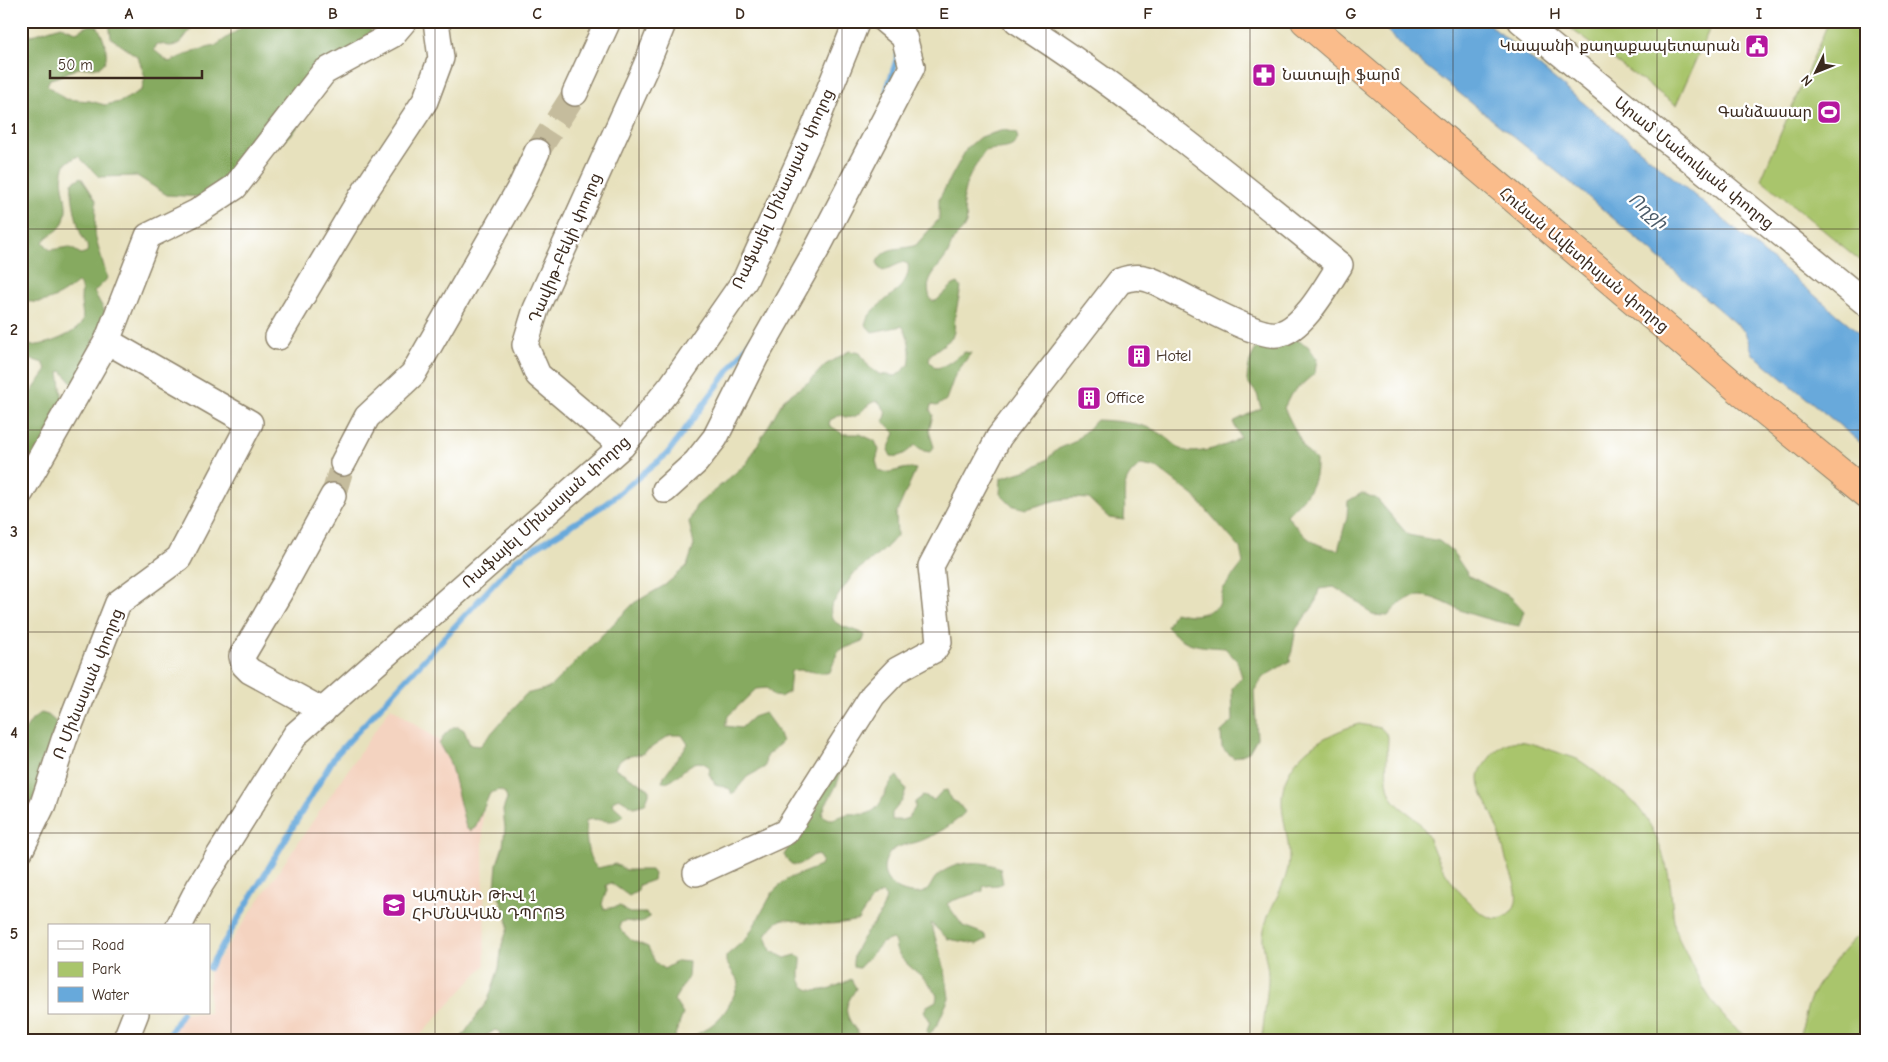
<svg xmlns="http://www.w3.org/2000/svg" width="1888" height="1062" viewBox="0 0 1888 1062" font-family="'Comic Neue','Noto Sans Armenian',sans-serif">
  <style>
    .built { fill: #f4d3c0 }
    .green { fill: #a9c56c; stroke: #727845 }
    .forest { fill: #86aa60; stroke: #606a3f }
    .water { fill: #67a9db; stroke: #516a7c }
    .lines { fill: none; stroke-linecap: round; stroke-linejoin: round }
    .stream { stroke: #67a9db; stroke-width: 6 }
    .minor-tunnel { stroke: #c5bc9d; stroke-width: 25; stroke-dasharray: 25 12; stroke-linecap: butt }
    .minor-casing { stroke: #91866e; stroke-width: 28 }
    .highway-casing { stroke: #91866e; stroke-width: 30 }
    .minor { stroke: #fff; stroke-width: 25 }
    .highway { stroke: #fabc8b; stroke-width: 28 }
    .grid { fill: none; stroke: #3b2a1e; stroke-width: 1; stroke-opacity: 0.55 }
    .labels { text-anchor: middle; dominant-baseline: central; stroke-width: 4.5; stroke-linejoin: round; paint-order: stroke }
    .poi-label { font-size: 16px; fill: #3b2a1e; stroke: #fff; text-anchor: start }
    .street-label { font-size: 16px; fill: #3b2a1e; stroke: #fff }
    .water-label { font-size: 18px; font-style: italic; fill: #4d5d6a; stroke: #fff }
    .neatline { fill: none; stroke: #3b2a1e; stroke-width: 2 }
    .grid-label { font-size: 16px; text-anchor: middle; font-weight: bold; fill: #3b2a1e }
  </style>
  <rect width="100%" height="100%" fill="#fff"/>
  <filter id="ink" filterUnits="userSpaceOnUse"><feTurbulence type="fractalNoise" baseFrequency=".02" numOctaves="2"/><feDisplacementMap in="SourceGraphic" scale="10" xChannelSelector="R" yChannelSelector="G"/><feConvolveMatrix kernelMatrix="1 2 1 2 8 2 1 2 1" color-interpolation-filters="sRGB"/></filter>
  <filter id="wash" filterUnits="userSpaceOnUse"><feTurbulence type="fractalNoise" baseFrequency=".0096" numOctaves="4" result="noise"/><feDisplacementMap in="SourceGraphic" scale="20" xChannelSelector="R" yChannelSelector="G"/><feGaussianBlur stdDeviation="1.12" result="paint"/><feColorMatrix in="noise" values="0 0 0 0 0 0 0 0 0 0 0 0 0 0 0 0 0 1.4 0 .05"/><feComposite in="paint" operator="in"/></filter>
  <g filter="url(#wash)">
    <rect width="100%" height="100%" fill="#e7e1bd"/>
    <path class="built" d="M391,707l91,64 3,194 -70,76h-253l19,-28h28v-40z"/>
    <g class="green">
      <path d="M1560,21h153l-37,84z"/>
      <path d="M1829,21h38v245l-106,-87z"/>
      <path d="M1359,724l22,4 7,8c0,17 -5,43 3,59 6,14 22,18 30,30 8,10 11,24 17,35 10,17 49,79 73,52 13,-15 -1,-38 -5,-53 -4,-14 -6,-28 -12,-41 -5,-12 -15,-26 -15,-40 0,-9 7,-15 12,-22 21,-25 40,-12 66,-4 7,3 13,4 20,7 14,8 31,24 45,33 26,19 40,54 47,85 3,16 3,34 6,51 2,9 8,18 12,27 15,32 34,69 67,86h-492c1,-20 5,-40 6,-60 1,-16 -6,-31 -5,-46 3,-24 20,-43 25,-67 4,-22 -5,-42 -6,-64 -2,-44 39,-69 77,-80z"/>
      <path d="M1867,926v115h-72c11,-14 9,-29 16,-44 11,-23 37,-53 56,-71z"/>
    </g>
    <g class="forest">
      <path d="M109,21h102l-18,5c-7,8 -11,20 -23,20 -5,0 -8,-3 -13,-2l-3,6 15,12 25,-11 21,-5 29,-20h14l16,-5h88l14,15 -40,34 -42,62 -10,10 -83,55 -34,-2 -30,-19 -38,1 -21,-21 -12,7c-10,19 4,36 -1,54 -4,17 -16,15 -22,25l7,8 19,-3 12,7 6,-2c2,-8 -3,-11 -6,-18 -4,-10 -11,-42 -9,-51l9,-6 15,23 -1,35 12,42 -1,3 -12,12 12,21 -2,18 -10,7 -19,48 -13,-15 -3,1 4,30 -37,105 -5,4v-97l6,-3 3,-17 17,-24 -4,-7 -22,-7v-33l7,22c12,3 46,-10 53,-21 4,-7 0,-16 0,-23 0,-9 2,-12 -3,-19 -13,10 -28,22 -46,20 -3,0 -7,-4 -11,-5v-263l11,1 29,-9 15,6 14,-7 7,1c6,9 17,37 1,41 -6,2 -13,0 -19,1 -11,3 -18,9 -29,11l-3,6 18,14 25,2 15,4 15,-3 22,-12 3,-13 -7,-20 -27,-19z"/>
      <path d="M1004,130l12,3 2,5c-5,14 -20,9 -33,13 -10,16 -21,30 -22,49 -1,9 7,18 2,26 -2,5 -7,8 -10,12 -4,5 -5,12 -8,17 -10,16 -25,24 -16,45l5,1 17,-16 5,-2 3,5 -6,28 -1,16 -2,6 -22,17 -1,6 7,7c11,-1 20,-12 29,-16l6,1 -16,22 -9,25 -9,6 -6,-1 -1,5 3,5 -4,16 5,16 -4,5 -6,-1 -9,-6c-8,7 -14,13 -24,11l-3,-6 7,-17 -12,-12 3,-5 -1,-6 -7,-9c-16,1 -17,24 -38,14l-10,5 -1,5 14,9h17l15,7 4,9 -3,11 3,10c12,5 24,-6 37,-2l-20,45 1,22 -13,14 -30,23 -23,33c-4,23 21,20 34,29l-2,6 -25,10 -8,21c-10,4 -26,-5 -39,-1l-2,21 -9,5 -6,-1 -7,-8 -11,1 -28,27 -3,10 16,2 12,-11 12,-4 13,18 4,11 -16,14 -1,11 -18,10 -15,18 -2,-6 -15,-5 -6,-10 1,-6c-18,-19 -30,15 -48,14l2,-6 24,-32 -6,-9h-12l-28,19 -17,3 -8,6 -2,5 34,21v5l-4,10 -11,3 -15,-9 -5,2 -2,4 12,11c-14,13 -25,0 -39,6 2,13 0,38 13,47l17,-4 11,6h25l3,4 -1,6 -14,5 -1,6 -9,5 -18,-13 -5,2 1,5 -5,14 2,5 16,-3 9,7h17l4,4 -9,6 -16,-2 -5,2v6l11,11 17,7 7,15 9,7 14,-8 11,1 -1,15 -14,23 9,14 -8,21 2,4 5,2h-184l2,-9 -5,-2 -17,11h-19l29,-41 11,-32 3,-24 6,-16 -1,-13 -12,-27 2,-24 6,-18 2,-18 -2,-18 4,-11 -2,-6 -5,-3 -10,3 -15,35 -5,3 -4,-3 -16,-65 -11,-19 6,-10 8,-7h6l5,3 6,15 10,1 46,-52 23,-6 85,-85 31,-18 22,-19 7,-21 -5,-23 7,-16 51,-43 37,-64 26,-18 15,-16 24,-14 11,2 9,14 10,7 17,2 13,-11c3,-10 0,-31 -7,-39l-30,6 -7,-8c7,-23 48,-33 43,-60l-5,-2 -20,9 -4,-3 -2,-6c9,-18 24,-11 39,-17l23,-26v-20l28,-51 13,-11z"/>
      <path d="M1295,339l13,7 9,13 -2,14 -24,21 -7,14 21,42 11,10c1,28 -11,36 -29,55 16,21 24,30 51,35l9,-33 1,-16 14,-8 15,6 31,36 31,6 13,10 17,25 43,22 12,13 -5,15c-15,-3 -30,-6 -45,-11 -36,-11 -55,-37 -86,1l-16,-1 -11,-11 -27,-17 -15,2 -4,15 -19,25 -6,32 -27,16 -9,14 3,47 -8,14 -15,6 -12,-10 -1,-16 12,-11 -1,-33 10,-11 -5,-16 -12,-13c-27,-2 -39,-1 -58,-21l7,-15c20,5 28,4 45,-7l4,-16 20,-26 -3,-15 -46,-52 -37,-28 -16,-3c-24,17 -14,30 -17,55l-15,-2 -20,-19 -15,-1 -16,2 -32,9 -15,-4 -11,-11 1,-16 30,-9 15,-9 12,-11 16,-7 23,-22c18,1 40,2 57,10 28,14 21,28 58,19 11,-3 19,-5 28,-12l-7,-15 28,-14 -4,-14 -10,-13c1,-17 4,-28 16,-41z"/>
      <path d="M41,713l7,2 16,14 -23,31 3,10 -23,62v-96l11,-16z"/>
      <path d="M833,774h7c-3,16 -14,26 -18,41 9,8 15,2 25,-1 6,-1 13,1 19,0 20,-6 16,-27 31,-38l9,14 -4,11 -10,12v7h10l6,-2 7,-10v-6l8,-6 11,4 8,-9 5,-1 4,10 7,3 7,9c-9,11 -31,24 -45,29 -10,4 -24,3 -31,13 -16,24 10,42 32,39 9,-1 10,-11 15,-16 17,-16 44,-18 64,-9l3,15c-6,4 -13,1 -20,4v4c-9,4 -31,8 -36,13l16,22 21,8 3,5 -10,5 -29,-5 -17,-16 14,47 4,28 -11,25 -10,14 -1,-6 3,-10 -6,-10 3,-5 9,-5 1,-5c-8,-20 -29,-26 -39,-43 -4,-6 -1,-10 -6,-14l-10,4 -23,25 -6,-1c-2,-29 29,-42 33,-70l-4,-4 -9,5 -15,22c-16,4 -32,5 -48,3 -21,-2 -27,-13 -44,12l5,16 14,7 11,-3 5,2c1,9 -4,20 2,28 10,13 37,0 48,-6l5,9c-2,5 -8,12 -9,18 -3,12 11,26 18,35h-182c32,-15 44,-24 56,-59l-13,-20v-6l21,-18 26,-46 14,-13 33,-13 2,-5 -3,-5 -5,-1c-12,8 -20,18 -30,0z"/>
    </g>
    <path class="water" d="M1377,21h108l382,318v109l-114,-94 -8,-22 -159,-137 -173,-139z"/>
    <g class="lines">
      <g class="stream">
        <path d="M887,90l12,-38"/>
        <path d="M209,968l126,-212 182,-197 87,-54 63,-51 85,-115"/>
        <path d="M165,1041l17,-28"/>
      </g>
    </g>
  </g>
  <g filter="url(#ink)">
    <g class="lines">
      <g class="minor-tunnel">
        <path d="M537,152l38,-59"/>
        <path d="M333,496l10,-33"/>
      </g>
      <g class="minor-casing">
        <g id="minor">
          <path d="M1521,21l346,283"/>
          <path d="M575,93l33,-72"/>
          <path d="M278,337l84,-141 63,-95 16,-43 -5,-37"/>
          <path d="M622,446l-84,-71 -13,-30 11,-36 109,-241 19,-47"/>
          <path d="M343,463l24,-46 46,-43 108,-188 16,-34"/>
          <path d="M665,490l31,-28 19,-24 41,-82 62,-109 94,-180 -8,-30 -19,-16"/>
          <path d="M21,492l86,-151 41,-105 49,-24 38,-25 89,-115 68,-37 12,-14"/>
          <path d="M323,711l-73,-40 -6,-6 -2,-9 42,-71 49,-89"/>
          <path d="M21,849l22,-45 21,-64 54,-137 61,-45 71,-135 -143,-82"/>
          <path d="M696,873l90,-41 87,-137 24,-25 37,-20 5,-8 -8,-76 68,-129 121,-156c22,-8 33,-1 53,10 21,10 84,47 105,43 25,-4 49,-49 62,-69 -105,-85 -209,-171 -323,-244"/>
          <path d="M179,926l20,-39 97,-153 326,-288 50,-61 73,-105 66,-145 46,-114"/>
          <path d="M125,1041l11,-28"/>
        </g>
      </g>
      <g class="highway-casing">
        <path id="highway" d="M1305,21l438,372 124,101"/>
      </g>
      <use href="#minor" class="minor"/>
      <use href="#highway" class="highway"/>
    </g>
  </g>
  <path class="grid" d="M231,21v1020M435,21v1020M639,21v1020M842,21v1020M1046,21v1020M1250,21v1020M1453,21v1020M1657,21v1020M21,229h1846M21,430h1846M21,632h1846M21,833h1846"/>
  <defs>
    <g id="civic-square" transform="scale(1.25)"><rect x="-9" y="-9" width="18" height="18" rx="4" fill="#b5179e" stroke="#fff"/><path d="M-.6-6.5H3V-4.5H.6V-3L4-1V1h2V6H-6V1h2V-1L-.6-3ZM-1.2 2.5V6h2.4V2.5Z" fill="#fff"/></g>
    <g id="pharmacy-square" transform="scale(1.25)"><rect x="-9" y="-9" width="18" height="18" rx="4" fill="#b5179e" stroke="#fff"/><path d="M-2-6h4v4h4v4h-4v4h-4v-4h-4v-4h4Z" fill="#fff"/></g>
    <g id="stadium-square" transform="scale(1.25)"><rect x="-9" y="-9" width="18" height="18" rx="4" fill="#b5179e" stroke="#fff"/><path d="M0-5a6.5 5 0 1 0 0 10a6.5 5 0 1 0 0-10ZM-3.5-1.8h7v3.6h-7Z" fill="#fff"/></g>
    <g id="building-square" transform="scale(1.25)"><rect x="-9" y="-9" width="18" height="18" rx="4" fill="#b5179e" stroke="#fff"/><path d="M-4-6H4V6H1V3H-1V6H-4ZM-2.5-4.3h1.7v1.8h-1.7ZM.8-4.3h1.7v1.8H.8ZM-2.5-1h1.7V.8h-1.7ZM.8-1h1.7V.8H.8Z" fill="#fff"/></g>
    <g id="school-square" transform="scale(1.25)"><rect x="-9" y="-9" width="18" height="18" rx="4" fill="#b5179e" stroke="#fff"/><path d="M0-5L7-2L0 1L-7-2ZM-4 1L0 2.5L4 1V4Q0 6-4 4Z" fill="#fff"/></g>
  </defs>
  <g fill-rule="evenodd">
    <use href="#civic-square" x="1757" y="46"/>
    <use href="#pharmacy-square" x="1264" y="75"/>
    <use href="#stadium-square" x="1829" y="112"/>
    <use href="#building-square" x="1139" y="356"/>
    <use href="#building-square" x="1089" y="398"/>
    <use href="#school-square" x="394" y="905"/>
  </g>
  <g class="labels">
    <g class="poi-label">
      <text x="1740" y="46" text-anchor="end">Կապանի քաղաքապետարան</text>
      <text x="1282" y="75">Նատալի ֆարմ</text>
      <text x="1812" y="112" text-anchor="end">Գանձասար</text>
      <text x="1156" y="356">Hotel</text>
      <text x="1106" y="398">Office</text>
      <text x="412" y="896">ԿԱՊԱՆԻ ԹԻՎ 1<tspan x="412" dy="18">ՀԻՄՆԱԿԱՆ ԴՊՐՈՑ</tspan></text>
    </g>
    <g class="street-label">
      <text transform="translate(1694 163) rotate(39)">Արամ Մանուկյան փողոց</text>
      <text transform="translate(783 189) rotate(-65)">Ռաֆայել Մինասյան փողոց</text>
      <text transform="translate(565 248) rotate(-67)">Դավիթ-Բեկի փողոց</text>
      <text transform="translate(1584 260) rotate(40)">Հունան Ավետիսյան փողոց</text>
      <text transform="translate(546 512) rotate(-42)">Ռաֆայել Մինասյան փողոց</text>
      <text transform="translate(88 684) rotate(-68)">Ռ Մինասյան փողոց</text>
    </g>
    <g class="water-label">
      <text transform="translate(1648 211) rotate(41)">Ողջի</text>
    </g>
  </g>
  <rect width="1888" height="1062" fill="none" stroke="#fff" stroke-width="55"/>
  <rect x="48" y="924" width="162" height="90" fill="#ffffff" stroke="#b1aaa5"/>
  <rect x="58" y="941" width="25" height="8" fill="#ffffff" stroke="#b1aaa5"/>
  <text x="92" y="950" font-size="15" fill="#3b2a1e">Road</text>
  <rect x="58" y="962" width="25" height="15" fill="#a9c56c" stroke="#b1aaa5"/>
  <text x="92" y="974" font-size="15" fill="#3b2a1e">Park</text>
  <rect x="58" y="987" width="25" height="15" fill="#67a9db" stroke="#b1aaa5"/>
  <text x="92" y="1000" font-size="15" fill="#3b2a1e">Water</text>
  <g transform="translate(1816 72) rotate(227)" stroke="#ffffff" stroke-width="4" paint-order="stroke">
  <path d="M0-4L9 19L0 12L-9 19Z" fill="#3b2a1e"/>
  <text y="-8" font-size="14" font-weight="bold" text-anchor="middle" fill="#3b2a1e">N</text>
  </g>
  <path d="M50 70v8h152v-8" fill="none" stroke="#3b2a1e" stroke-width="2.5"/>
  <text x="58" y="70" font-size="15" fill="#3b2a1e" stroke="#ffffff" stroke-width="4" paint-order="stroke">50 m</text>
  <rect x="28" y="28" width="1832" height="1006" class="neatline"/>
  <g class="grid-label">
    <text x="129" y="19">A</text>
    <text x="333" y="19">B</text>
    <text x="537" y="19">C</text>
    <text x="740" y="19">D</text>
    <text x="944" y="19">E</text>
    <text x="1148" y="19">F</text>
    <text x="1351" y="19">G</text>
    <text x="1555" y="19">H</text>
    <text x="1759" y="19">I</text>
    <text x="14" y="134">1</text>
    <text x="14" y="335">2</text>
    <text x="14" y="537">3</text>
    <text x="14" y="738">4</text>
    <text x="14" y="939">5</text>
  </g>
</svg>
